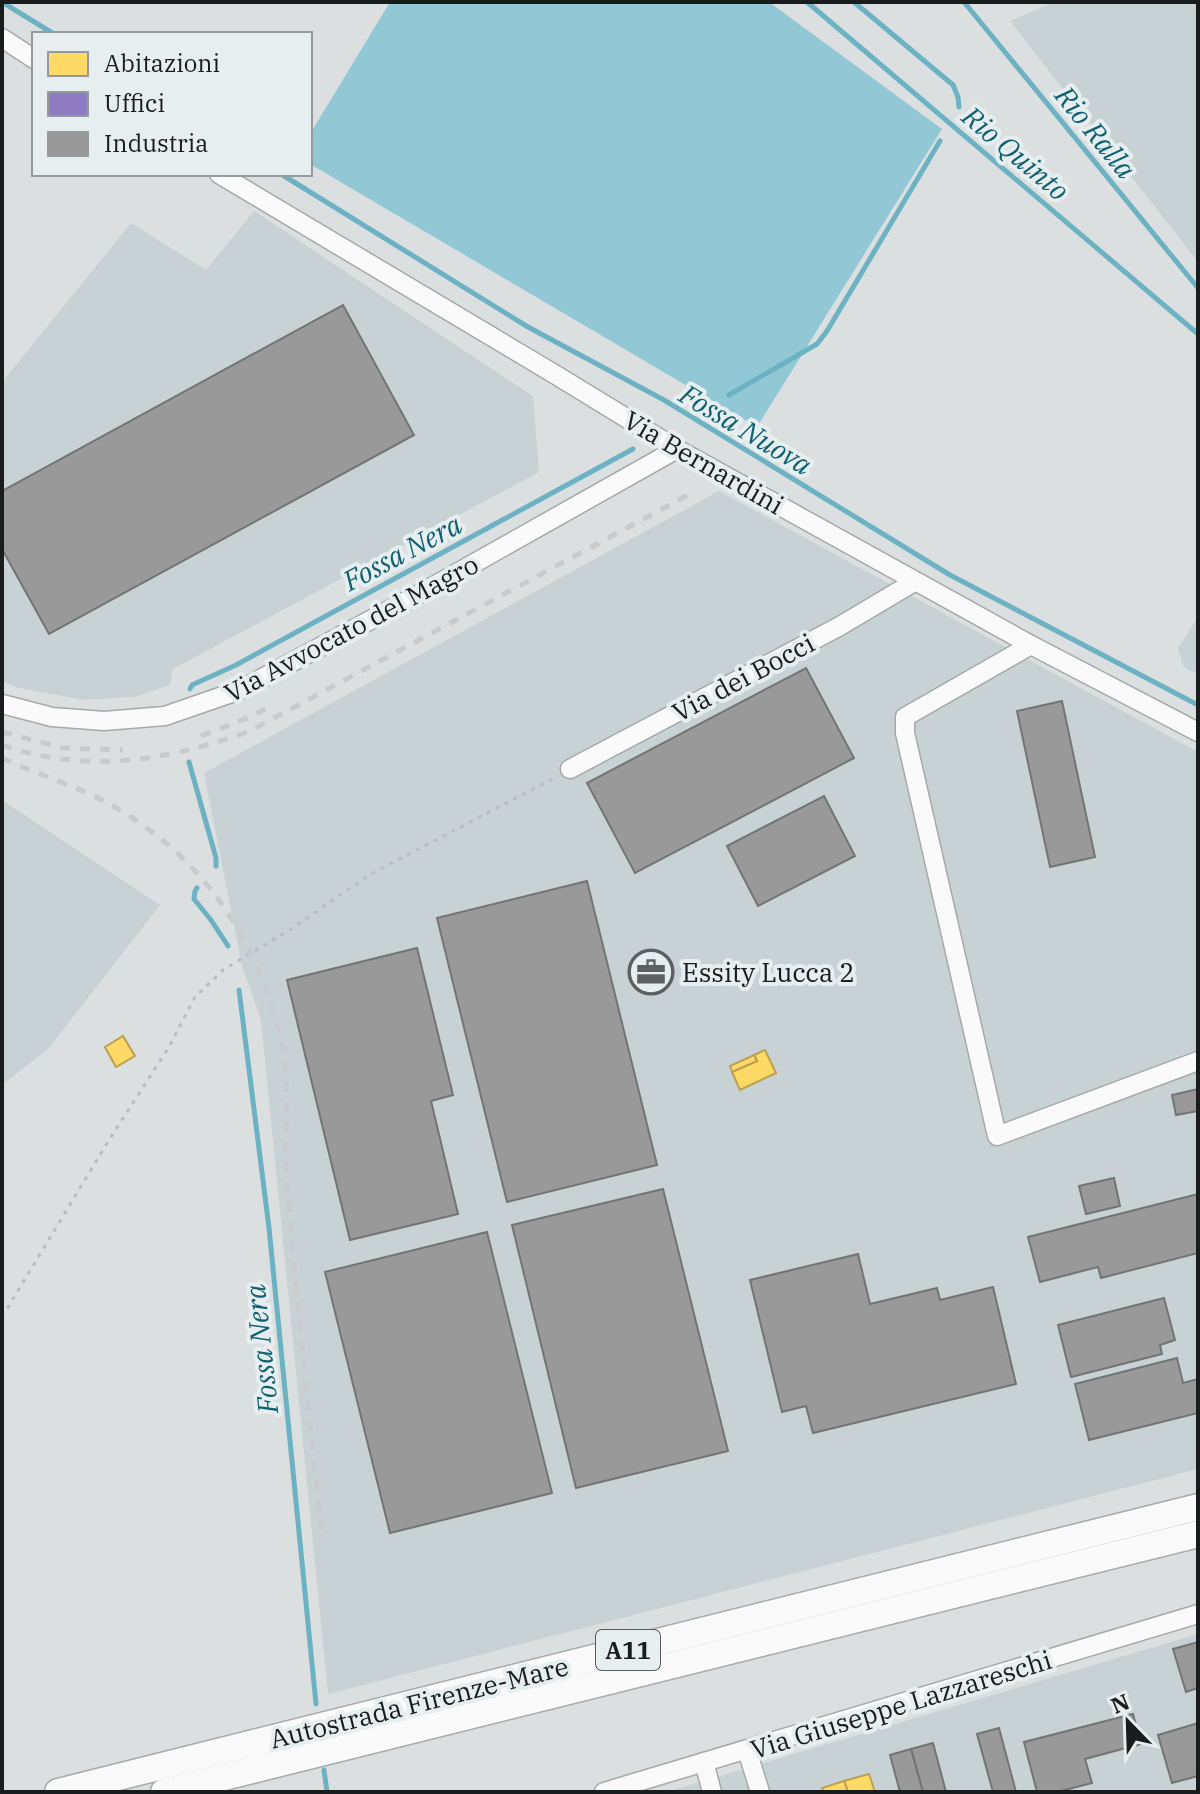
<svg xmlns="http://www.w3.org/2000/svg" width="1200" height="1794" viewBox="0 0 1200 1794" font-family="'IBM Plex Serif',serif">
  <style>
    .built { fill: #c8d2d5 }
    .forest { fill: #92c8d6 }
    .homes { fill: #ffd966; stroke: #baa050; stroke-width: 2 }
    .offices { fill: #8e7cc3; stroke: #6b5f91; stroke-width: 2 }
    .industry { fill: #999; stroke: #737474; stroke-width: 2 }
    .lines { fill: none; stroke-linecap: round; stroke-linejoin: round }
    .stream { stroke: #6cb2c3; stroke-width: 5 }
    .minor-casing { stroke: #a6a9a9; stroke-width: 21 }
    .highway-casing { stroke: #a6a9a9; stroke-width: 29 }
    .path { stroke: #bcbcbd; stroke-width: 3; stroke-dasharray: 4 6; stroke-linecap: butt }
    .minor { stroke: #fafafa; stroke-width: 18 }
    .highway { stroke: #fafafa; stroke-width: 26 }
    .rail { stroke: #c9caca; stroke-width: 5; stroke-dasharray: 10 10; stroke-linecap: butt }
    .labels { text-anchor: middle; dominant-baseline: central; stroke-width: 8; stroke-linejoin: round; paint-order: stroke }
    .shield { fill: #e7eef0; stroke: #575b5c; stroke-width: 2 }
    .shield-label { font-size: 24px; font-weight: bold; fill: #191c1d }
    .street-label { font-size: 26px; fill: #191c1d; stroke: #e7eef0 }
    .poi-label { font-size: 26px; fill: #191c1d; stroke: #e7eef0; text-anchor: start }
    .water-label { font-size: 28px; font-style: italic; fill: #0f6071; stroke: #e7eef0 }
  </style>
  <rect width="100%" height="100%" fill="#dbdfe0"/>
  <g class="built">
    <path d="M1054,2h144v260l-188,-241z"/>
    <path d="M254,211l279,185 6,76 -366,197 -3,16 -35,12 -51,3 -65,-12 -17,-7v-299l129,-159 75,47z"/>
    <path d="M719,491l479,261v717l-870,225 -67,-674 -19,-54 -38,-193z"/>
    <path d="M1198,617v58l-15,-9 -5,-18z"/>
    <path d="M2,800l158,105 -111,143 -47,37z"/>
    <path d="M1198,1634v155l-9,3h-523z"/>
  </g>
  <path class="forest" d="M390,2h379l173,127 -185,298 -447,-263v-30z"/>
  <g class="homes">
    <path d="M123,1036l12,20 -19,11 -11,-20z"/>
    <path d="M765,1050l11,23 -36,17 -8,-18 25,-11 -3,-6z"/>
    <path d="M754,1055l3,6 -25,11 -2,-6z"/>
    <path d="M869,1774l6,18h-27l-4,-11z"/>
    <path d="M844,1781l4,11h-24l-2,-4z"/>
  </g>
  <path class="offices" d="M657,963l4,18 -14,4 -5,-19z"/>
  <g class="industry">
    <path d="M343,305l71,130 -365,199 -47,-85v-58z"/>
    <path d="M806,668l48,90 -219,115 -48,-90z"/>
    <path d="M1062,701l33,156 -45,10 -33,-156z"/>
    <path d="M824,796l31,60 -97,50 -31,-60z"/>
    <path d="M587,881l70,284 -150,37 -70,-284z"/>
    <path d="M417,948l36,147 -22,6 27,113 -108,26 -63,-260z"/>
    <path d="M1198,1089v22l-22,4 -4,-20z"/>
    <path d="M1114,1178l6,28 -34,8 -7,-28z"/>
    <path d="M663,1189l65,262 -152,37 -64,-263z"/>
    <path d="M1198,1194v59l-97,25 -3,-11 -58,15 -12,-45z"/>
    <path d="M487,1232l65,261 -162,40 -65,-261z"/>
    <path d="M858,1254l12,50 67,-16 3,12 53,-13 23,97 -203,49 -7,-27 -24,6 -32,-132z"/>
    <path d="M1164,1298l11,42 -15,5 2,9 -91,23 -13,-52z"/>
    <path d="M1177,1358l6,25 15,-4v34l-109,27 -14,-56z"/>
    <path d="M1198,1642v46l-12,4 -13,-43z"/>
    <path d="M1133,1714l8,30 -56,15 7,24 -35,9h-20l-13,-50z"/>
    <path d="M1198,1723v53l-26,7 -14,-48z"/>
    <path d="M999,1728l17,64h-23l-16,-58z"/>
    <path d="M933,1743l13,49h-23l-12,-43z"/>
    <path d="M911,1749l12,43h-23l-10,-37z"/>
  </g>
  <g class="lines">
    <g class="stream">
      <path d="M2,2l52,32"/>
      <path d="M807,2l391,332"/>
      <path d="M854,2l99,83 5,12 1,10"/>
      <path d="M964,2l234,286"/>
      <path d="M281,174l247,153 136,73 286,175 248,130"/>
      <path d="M729,395l88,-51 10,-13 113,-190"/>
      <path d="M190,689l2,-4 44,-20 397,-216"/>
      <path d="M189,762l27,96v8"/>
      <path d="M197,888l-2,3 -1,8 17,21 17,26"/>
      <path d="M239,990l30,238 47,476"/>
      <path d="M324,1770l3,22"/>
    </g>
    <g class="minor-casing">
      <g id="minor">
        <path d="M2,38l32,21"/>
        <path d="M219,174l337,201 121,74 354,196 167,87"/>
        <path d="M1031,645l-126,72v16l92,403 201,-75"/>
        <path d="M2,704l50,13 52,4 61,-5 75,-26 192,-103 245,-138"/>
        <path d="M570,769l270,-143 74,-44"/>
        <path d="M747,1750l13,42"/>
        <path d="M704,1762l8,30"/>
        <path d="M604,1792l594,-178"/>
      </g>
    </g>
    <g class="highway-casing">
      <g id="highway">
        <path d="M58,1792l1140,-285"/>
        <path d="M164,1792l1034,-258"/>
      </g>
    </g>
    <path class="path" d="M2,1317l107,-177 60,-93 26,-50 28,-27 71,-43 75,-52 189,-99"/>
    <use href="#minor" class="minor"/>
    <use href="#highway" class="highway"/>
    <g class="rail">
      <path d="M2,732l61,16 60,2"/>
      <path d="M201,736l49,-19 21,-11"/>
      <path d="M2,745c86,29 162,16 246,-13l440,-237"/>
      <path d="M2,758c37,17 76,28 111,48 73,42 123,103 152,181 9,25 17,51 20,76 4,41 -2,81 2,121 10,117 22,233 35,350"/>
    </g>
  </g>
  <defs>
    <g id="office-ring" transform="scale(2.3)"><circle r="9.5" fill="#e7eef0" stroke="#5d6061" stroke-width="1.5"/><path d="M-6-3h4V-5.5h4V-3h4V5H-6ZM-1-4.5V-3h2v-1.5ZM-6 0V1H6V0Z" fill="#5d6061"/></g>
  </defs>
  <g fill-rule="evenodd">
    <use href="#office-ring" x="651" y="972"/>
  </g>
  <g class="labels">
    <rect class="shield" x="596" y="1630" width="64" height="40" rx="6"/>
    <g class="shield-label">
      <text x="628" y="1650">A11</text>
    </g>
    <g class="street-label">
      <text transform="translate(704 462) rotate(30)">Via Bernardini</text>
      <text transform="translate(351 628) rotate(-28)">Via Avvocato del Magro</text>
      <text transform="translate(743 677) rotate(-28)">Via dei Bocci</text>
      <text transform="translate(419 1702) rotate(-14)">Autostrada Firenze-Mare</text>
      <text transform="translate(901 1704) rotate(-17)">Via Giuseppe Lazzareschi</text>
    </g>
    <g class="poi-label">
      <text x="682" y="972">Essity Lucca 2</text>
    </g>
    <g class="water-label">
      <text transform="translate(1096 132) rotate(51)">Rio Ralla</text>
      <text transform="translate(1016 153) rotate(40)">Rio Quinto</text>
      <text transform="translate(746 429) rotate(31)">Fossa Nuova</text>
      <text transform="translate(402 552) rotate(-28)">Fossa Nera</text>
      <text transform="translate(261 1349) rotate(-96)">Fossa Nera</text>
    </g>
  </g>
  <rect width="1200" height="1794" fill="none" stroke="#191c1d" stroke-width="8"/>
  <rect x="32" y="32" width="280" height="144" fill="#e7eef0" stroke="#959a9c" stroke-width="2"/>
  <rect x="48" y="52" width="40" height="24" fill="#ffd966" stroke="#959a9c" stroke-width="2"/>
  <text x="104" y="72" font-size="24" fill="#191c1d">Abitazioni</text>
  <rect x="48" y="92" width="40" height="24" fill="#8e7cc3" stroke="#959a9c" stroke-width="2"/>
  <text x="104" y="112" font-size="24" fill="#191c1d">Uffici</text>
  <rect x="48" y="132" width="40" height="24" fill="#999999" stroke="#959a9c" stroke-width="2"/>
  <text x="104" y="152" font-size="24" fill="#191c1d">Industria</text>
  <g transform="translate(1128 1722) rotate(337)" stroke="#e7eef0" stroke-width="6" paint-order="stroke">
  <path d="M0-6L14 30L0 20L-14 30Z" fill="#191c1d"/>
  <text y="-12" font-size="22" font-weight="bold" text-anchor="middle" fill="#191c1d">N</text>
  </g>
</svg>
